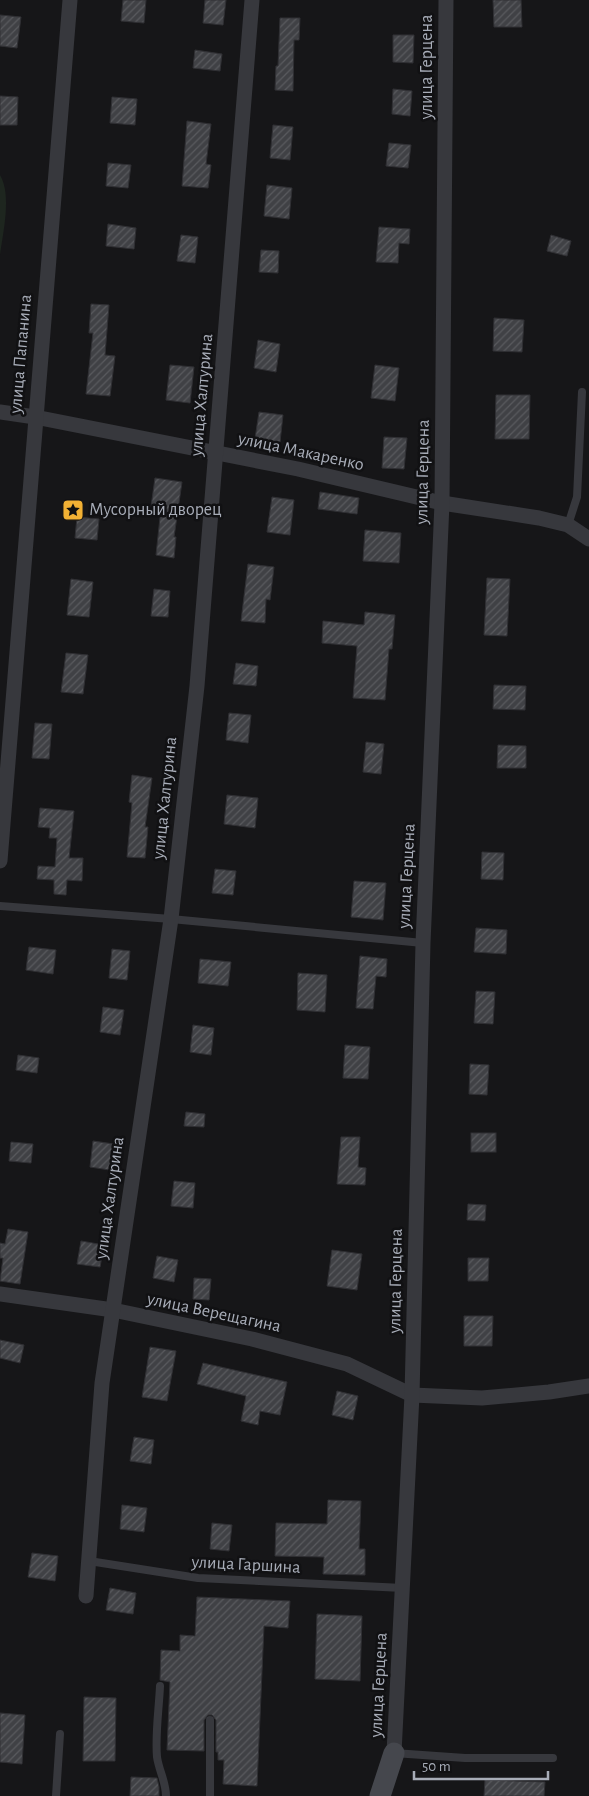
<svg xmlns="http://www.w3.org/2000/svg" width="589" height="1796" viewBox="0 0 589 1796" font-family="'Alegreya Sans',sans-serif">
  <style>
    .garden { fill: #1e261f }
    .building { fill: url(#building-hatch); stroke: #303034 }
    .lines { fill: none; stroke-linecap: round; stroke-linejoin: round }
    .lane { stroke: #37383d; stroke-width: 8 }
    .street { stroke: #37383d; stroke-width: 15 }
    .secondary { stroke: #45474d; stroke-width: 21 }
    .labels { text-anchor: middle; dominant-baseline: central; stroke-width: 5; stroke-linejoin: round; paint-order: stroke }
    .street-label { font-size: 18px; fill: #a8adb8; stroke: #111113 }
    .poi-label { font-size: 18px; fill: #a8adb8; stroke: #111113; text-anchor: start }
  </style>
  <defs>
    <pattern id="building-hatch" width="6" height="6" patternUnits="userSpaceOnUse" patternTransform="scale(1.25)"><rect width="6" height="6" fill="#404145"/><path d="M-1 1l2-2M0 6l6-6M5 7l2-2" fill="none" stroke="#595a5e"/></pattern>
  </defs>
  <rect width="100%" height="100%" fill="#161618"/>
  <path class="garden" d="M0,175c12,20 3,58 0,80z"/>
  <g class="building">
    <path d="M123,0h23l-2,23 -23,-2z"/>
    <path d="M205,0h21l-3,25 -20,-2z"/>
    <path d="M493,0h28l1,27h-28z"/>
    <path d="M0,15l21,2 -4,31 -17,-2z"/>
    <path d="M280,18h20l-1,22h-5l-1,51 -18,-1 1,-24h2z"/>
    <path d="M393,35h21l-1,28 -20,-1z"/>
    <path d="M195,50l27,4 -2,17 -27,-3z"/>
    <path d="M393,89l19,2 -2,25 -18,-2z"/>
    <path d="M0,96l18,1 -1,28h-17z"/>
    <path d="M112,97l25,2 -2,26 -25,-2z"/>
    <path d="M187,121l24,3 -5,40 5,1 -3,23 -26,-2z"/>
    <path d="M273,125l20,2 -3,33 -20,-2z"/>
    <path d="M389,143l22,2 -3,23 -22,-2z"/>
    <path d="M108,163l23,2 -3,23 -22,-2z"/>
    <path d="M267,185l25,3 -3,31 -25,-3z"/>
    <path d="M108,224l28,4 -2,21 -28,-3z"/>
    <path d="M379,227l31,2 -1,15 -10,-1 -1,20 -22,-1z"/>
    <path d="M181,235l17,2 -3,26 -18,-2z"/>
    <path d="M551,235l20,6 -4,15 -20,-5z"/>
    <path d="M261,250l18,1 -1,22 -19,-1z"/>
    <path d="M91,304l18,1 -4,50 10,1 -5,40 -24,-2 7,-61h-4z"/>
    <path d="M494,318l30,2 -2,32 -29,-1z"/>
    <path d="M258,340l22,4 -4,28 -22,-4z"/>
    <path d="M170,365l24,2 -4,36 -24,-3z"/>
    <path d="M375,365l24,3 -4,33 -24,-3z"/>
    <path d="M496,395h34l-1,44h-34z"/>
    <path d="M259,412l24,3 -3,27 -25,-3z"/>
    <path d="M384,437l23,1 -3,31 -22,-1z"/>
    <path d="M155,478l27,4 -8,55h2l-2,21 -18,-3 5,-47 -10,-1z"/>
    <path d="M320,492l39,6 -2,16 -39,-5z"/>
    <path d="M272,497l22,3 -4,35 -23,-3z"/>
    <path d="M77,517l22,2 -2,21 -22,-2z"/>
    <path d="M365,530l36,3 -2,30 -36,-2z"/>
    <path d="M248,564l26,3 -4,33 -4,-1 -1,24 -24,-2z"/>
    <path d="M487,578l23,1 -3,57 -23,-1z"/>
    <path d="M71,579l22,3 -4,35 -22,-2z"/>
    <path d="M154,589l16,2 -2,26 -17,-1z"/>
    <path d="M365,612l30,3 -3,34h-3l-4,51 -32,-2 4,-52 -35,-3 1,-22 41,4z"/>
    <path d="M66,653l22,2 -5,39 -22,-2z"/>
    <path d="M236,663l22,3 -2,20 -23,-2z"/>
    <path d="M494,685l32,1 -1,24 -32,-1z"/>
    <path d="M229,713l22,2 -3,28 -22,-3z"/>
    <path d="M35,723l17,1 -3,35 -17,-1z"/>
    <path d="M366,742l18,2 -3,30 -18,-2z"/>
    <path d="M498,745l28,1v22h-29z"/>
    <path d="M132,775l20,3 -7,49h3l-3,31 -18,-1 5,-54 -3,-1z"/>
    <path d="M227,795l31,3 -3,30 -31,-4z"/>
    <path d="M40,808l34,3 -5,47h14l-1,23 -15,-1 -1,15 -12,-1v-14l-17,-1 1,-13 17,1 2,-29h-8l1,-10 -12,-1z"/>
    <path d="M482,852l22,1 -1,27 -22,-1z"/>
    <path d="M215,869l21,2 -3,24 -21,-2z"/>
    <path d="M354,881l32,2 -3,37 -32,-3z"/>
    <path d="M476,928l31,2 -1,24 -32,-2z"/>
    <path d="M29,947l27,3 -3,24 -27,-4z"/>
    <path d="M112,949l18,2 -3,29 -18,-2z"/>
    <path d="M360,956l27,3 -1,18 -10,-1 -3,33 -17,-1z"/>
    <path d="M200,959l31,3 -3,24 -30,-3z"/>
    <path d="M298,973l29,2 -2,37 -28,-2z"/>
    <path d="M476,991l19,1 -2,32 -19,-1z"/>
    <path d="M103,1007l21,3 -4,25 -20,-3z"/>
    <path d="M193,1025l21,3 -3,27 -21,-3z"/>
    <path d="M345,1045l25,2 -2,32 -25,-1z"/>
    <path d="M18,1055l21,3 -2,15 -21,-3z"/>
    <path d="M470,1064l19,1 -2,30 -18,-1z"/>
    <path d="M186,1112l19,2 -1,13 -20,-1z"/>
    <rect x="471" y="1133" width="25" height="19"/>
    <path d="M341,1137h19l-2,30 8,1 -1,17 -28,-1z"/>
    <path d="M93,1141l21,3 -4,26 -20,-3z"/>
    <path d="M11,1142l22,2 -2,19 -22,-2z"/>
    <path d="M174,1181l21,2 -2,25 -22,-2z"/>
    <path d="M468,1204l18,1 -1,16 -18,-1z"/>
    <path d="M8,1229l20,3 -8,52 -20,-3 3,-23h-3v-15l5,1z"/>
    <path d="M81,1241l23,4 -4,22 -23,-3z"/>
    <path d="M332,1250l30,4 -5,36 -30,-4z"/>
    <path d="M157,1256l21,4 -4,22 -21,-4z"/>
    <path d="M468,1258h21l-1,23h-20z"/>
    <path d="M194,1278l17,1 -2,21 -16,-1z"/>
    <path d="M464,1316h29l-1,30h-28z"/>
    <path d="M0,1340l24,5 -4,18 -20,-5z"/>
    <path d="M150,1347l26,4 -9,50 -25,-4z"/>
    <path d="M203,1363l84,19 -7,33 -20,-4 -2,14 -17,-4 5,-25 -49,-12z"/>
    <path d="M337,1391l21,5 -5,24 -21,-5z"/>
    <path d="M134,1437l20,3 -3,24 -21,-3z"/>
    <path d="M328,1500l33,1 -2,48h6v26l-42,-1 1,-17 -49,-1 1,-33 51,1z"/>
    <path d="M122,1505l25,3 -3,24 -24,-3z"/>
    <path d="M212,1523l20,2 -3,26 -19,-2z"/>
    <path d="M32,1553l26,3 -3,25 -27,-4z"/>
    <path d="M110,1588l26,5 -3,21 -27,-4z"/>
    <path d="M197,1597l93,4 -2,27 -24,-2 -7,160 -34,-2 1,-24h-6v-8h-2v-32l-4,-5h-4l-4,5v31l-37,-1 3,-68 -10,-2 1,-30 19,1v-16l15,1z"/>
    <path d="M317,1614l45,2 -2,65 -45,-2z"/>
    <path d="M84,1697l32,1 -1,63h-32z"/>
    <path d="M0,1713l25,2 -3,49 -22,-2z"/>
    <path d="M131,1777l26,1 2,9v9h-29z"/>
    <path d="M485,1780l60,2 -1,14h-60z"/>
  </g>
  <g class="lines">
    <g class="lane">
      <path d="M568,525l9,-28 5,-105"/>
      <path d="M0,906l171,13 252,24"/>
      <path d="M89,1561l109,17 205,10"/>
      <path d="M160,1686c-1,23 -5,48 -3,71 2,14 9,25 9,39"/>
      <path d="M394,1753l71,5h88"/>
      <path d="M56,1796l4,-62"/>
      <path d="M210,1796v-76"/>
    </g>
    <g class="street">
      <path d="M0,412l35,5 263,52 144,34 97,15 29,7 21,14"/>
      <path d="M0,861l70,-861"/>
      <path d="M0,1294l113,16 139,29 95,25 65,31 70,3 67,-6 40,-6"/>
      <path d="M86,1596l16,-213 69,-464 26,-233 55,-686"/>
      <path d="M394,1753l18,-358 11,-452 19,-440 4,-503"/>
    </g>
    <path class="secondary" d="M380,1796l14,-43"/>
  </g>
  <defs>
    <g id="sight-square" transform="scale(1.125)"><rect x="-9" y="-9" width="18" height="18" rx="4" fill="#f2b134" stroke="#111113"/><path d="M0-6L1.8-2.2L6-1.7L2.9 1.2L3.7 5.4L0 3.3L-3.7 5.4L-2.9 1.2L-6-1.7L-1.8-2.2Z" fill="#111"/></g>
  </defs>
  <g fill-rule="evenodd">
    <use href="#sight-square" x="73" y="510"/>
  </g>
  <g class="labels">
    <g class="street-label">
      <text transform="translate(427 67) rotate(-90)">улица Герцена</text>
      <text transform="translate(21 354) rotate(-85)">улица Папанина</text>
      <text transform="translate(202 395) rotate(-85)">улица Халтурина</text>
      <text transform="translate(301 452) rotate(12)">улица Макаренко</text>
      <text transform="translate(423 472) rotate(-89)">улица Герцена</text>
      <text transform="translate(165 798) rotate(-84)">улица Халтурина</text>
      <text transform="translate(407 876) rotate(-87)">улица Герцена</text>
      <text transform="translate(110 1198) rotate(-82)">улица Халтурина</text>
      <text transform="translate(396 1281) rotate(-89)">улица Герцена</text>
      <text transform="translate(214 1313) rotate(12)">улица Верещагина</text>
      <text transform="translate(246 1565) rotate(3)">улица Гаршина</text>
      <text transform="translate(379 1685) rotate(-87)">улица Герцена</text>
    </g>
    <g class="poi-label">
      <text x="89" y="510">Мусорный дворец</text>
    </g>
  </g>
  <path d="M414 1771v8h134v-8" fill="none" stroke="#a8adb8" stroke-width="2.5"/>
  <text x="422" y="1771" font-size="15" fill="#a8adb8" stroke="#111113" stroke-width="4" paint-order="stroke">50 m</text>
</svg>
